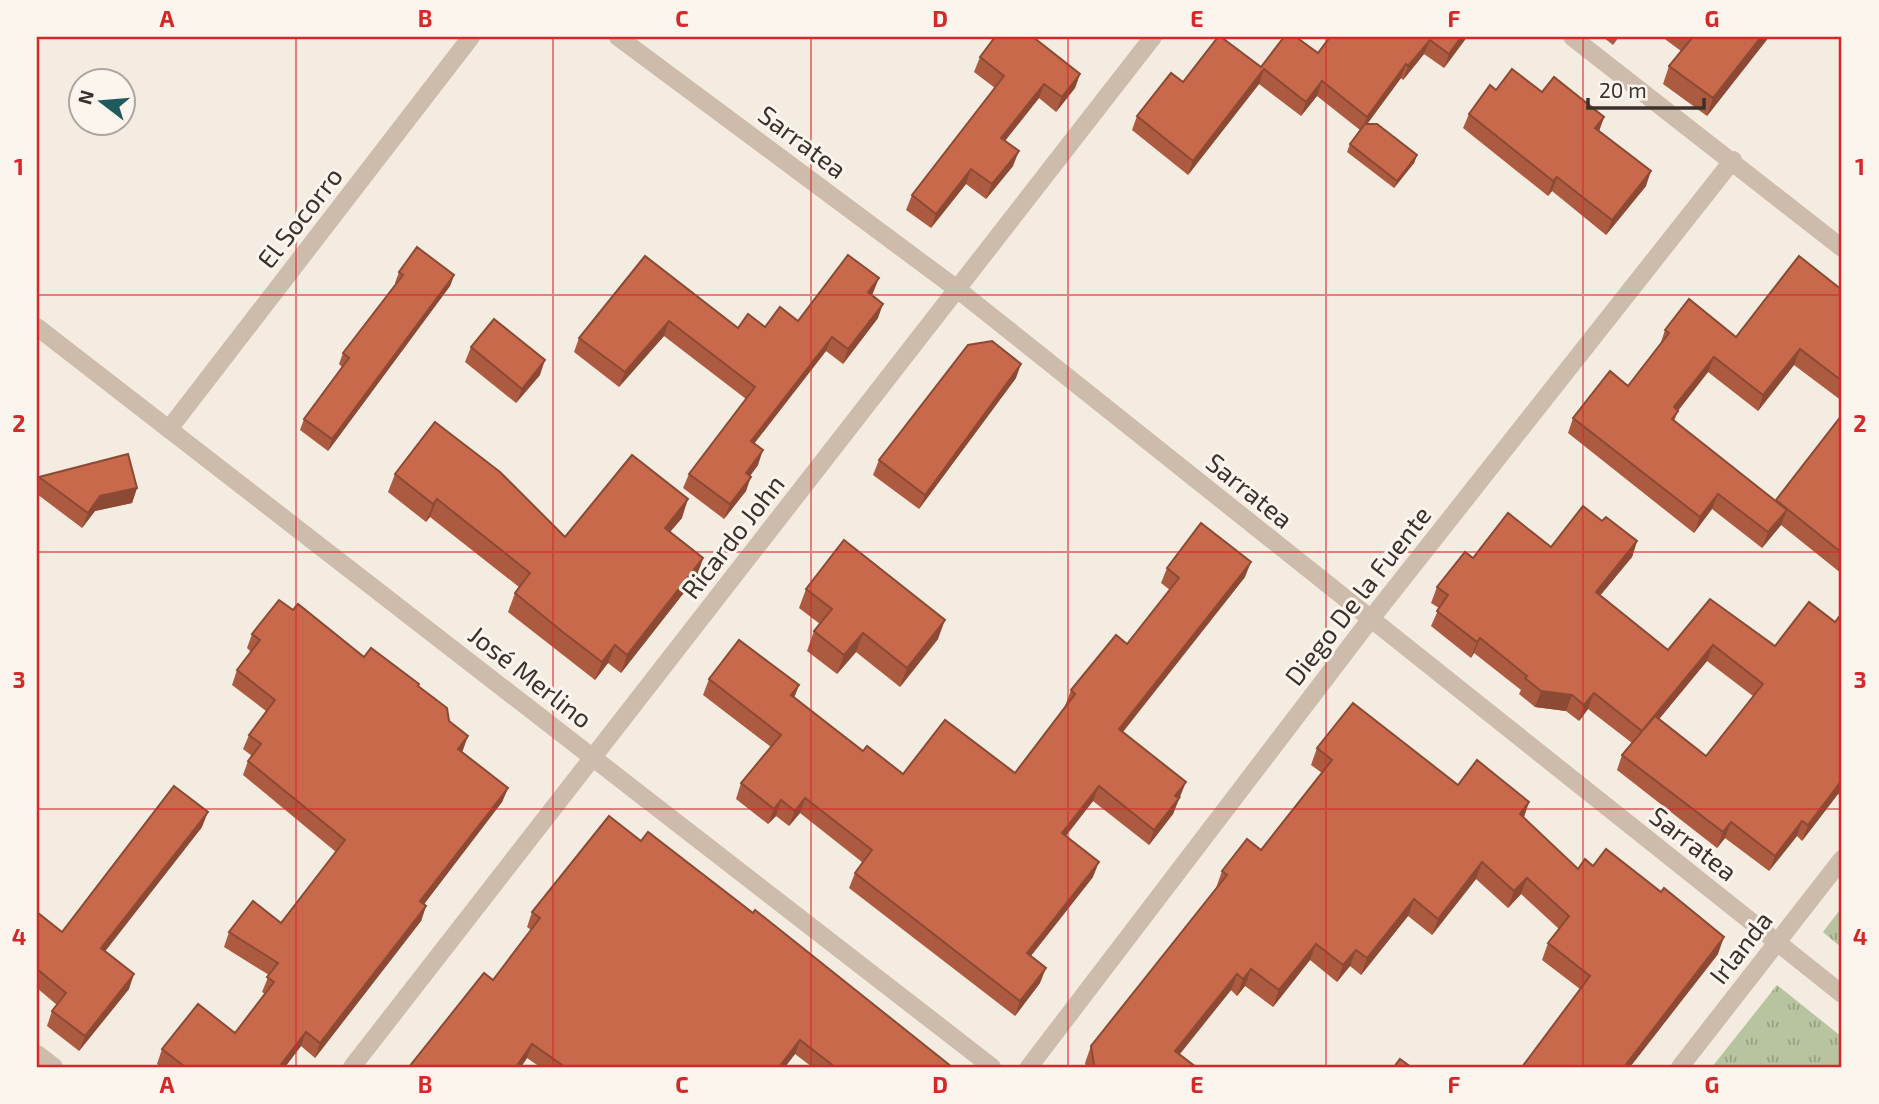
<svg xmlns="http://www.w3.org/2000/svg" width="1879" height="1104" viewBox="0 0 1879 1104" font-family="'Exo 2',sans-serif">
  <style>
    .grass { fill: url(#grass-tufts) }
    .lines { fill: none; stroke-linecap: round; stroke-linejoin: round }
    .minor { stroke: #cdbbac; stroke-width: 18 }
    .wall { fill: #ac5a40; fill-rule: evenodd }
    .shaded-wall { fill: #8c4a34 }
    .building { fill: #c8694b; stroke: #8c4a34; stroke-width: 2 }
    .grid { fill: none; stroke: #d62828; stroke-width: 2; stroke-opacity: 0.55 }
    .labels { text-anchor: middle; dominant-baseline: central; stroke-width: 6; stroke-linejoin: round; paint-order: stroke }
    .street-label { font-size: 26px; fill: #3b302b; stroke: #fbf5ee }
    .neatline { fill: none; stroke: #d62828; stroke-width: 2.5 }
    .grid-label { font-size: 23px; text-anchor: middle; font-weight: bold; fill: #d62828 }
  </style>
  <defs>
    <pattern id="grass-tufts" width="24" height="20" patternUnits="userSpaceOnUse" patternTransform="scale(1.75)"><rect width="24" height="20" fill="#b8c4a0"/><path d="M3 7l-1-3M5 7V3M7 7l1-3M15 17l-1-3M17 17v-4M19 17l1-3" fill="none" stroke="#97a083"/></pattern>
  </defs>
  <rect width="100%" height="100%" fill="#f4ebe1"/>
  <g class="grass">
    <path d="M1842,907v41l-19,-16z"/>
    <path d="M1777,985l65,52v30h-130z"/>
  </g>
  <g class="lines">
    <g class="minor">
      <path d="M618,37l339,252 885,705"/>
      <path d="M1572,37l270,211"/>
      <path d="M37,327l955,740"/>
      <path d="M169,429l302,-392"/>
      <path d="M37,1054l17,13"/>
      <path d="M352,1067l801,-1030"/>
      <path d="M1029,1067l341,-447 363,-460"/>
      <path d="M1680,1067l162,-208"/>
    </g>
  </g>
  <g class="wall">
    <path d="M1330,37h137l-23,31 -20,-14 -21,26 -2,-2 -34,46 50,31 -3,8 -20,25 -47,-36 3,-8 10,-14 -43,-34 -16,20 -42,-32 -71,91 -56,-45 5,-14 46,-34 78,-15 57,-14z"/>
    <path d="M1603,37h16l-6,8z"/>
    <path d="M1662,37h107l-62,79 -44,-32 6,-18 12,-15z"/>
    <path d="M980,57l100,17 -5,14 -19,24 -17,-14 -34,43 8,25 -27,33 -20,-15 -35,44 -25,-18 6,-15 83,-107 -21,-16z"/>
    <path d="M1542,92l62,25 -5,14 47,55 -40,49 -54,-44 -4,5 -85,-68 6,-14z"/>
    <path d="M645,256l93,72 27,-1 33,-6 75,-28 -1,2 6,23 -35,46 -17,-13 -72,93 4,21 -8,11 -4,15 -22,28 -41,-31 6,-14 57,-75 -82,-63 -45,51 -45,-35 5,-14z"/>
    <path d="M399,272l55,3 -4,11 -122,165 -28,-21 4,-11 38,-52 -3,-3 4,-11 53,-69 -1,-1z"/>
    <path d="M1842,290v111l-48,-36 -36,46 -50,-39 -30,39 -4,10 102,80 66,-86v159l-61,-49 -19,23 -50,-39 -18,24 -126,-100 5,-15 55,-32 32,-41 5,-15 71,7z"/>
    <path d="M471,347l69,28 -24,28 -51,-41z"/>
    <path d="M1016,378l-97,131 -46,-34 6,-15z"/>
    <path d="M395,474l170,63 117,-19 -12,14 33,26 -6,18 -76,97 -13,-10 -13,17 -87,-68 7,-19 4,-6 -89,-70 -4,5 -38,-30z"/>
    <path d="M39,477l98,11 -5,15 -37,8 -13,17 -45,-34v-9z"/>
    <path d="M1602,521l35,20 -5,16 -32,38 68,55 42,-51 65,47 60,-24 7,-9v184l-4,-3 -36,47 -5,-5 -28,35 -44,-33 -8,10 -100,-78 5,-15 10,-12 -44,-34 -9,12 -13,-10 -31,-4 -16,-13 2,-4 -47,-37 -3,5 -40,-32 8,-18 -8,-5 6,-16 36,-29 78,-11zM1707,661l46,35 -47,60 -47,-37z"/>
    <path d="M1167,568l78,9 -122,155 58,65 -3,3 -5,14 -24,31 -56,-44 -27,35 27,41 -62,79 9,27 -25,33 -166,-128 6,-15 7,-11 -62,-49 -11,13 -13,-10 -8,8 -32,-25 5,-16 30,-36 -68,-52 6,-16 90,6 -5,13 69,53 40,23 112,-1 51,-67h-1l6,-16 56,-46 43,-54 -9,-7z"/>
    <path d="M806,589l132,50 -38,48 -44,-35 -19,22 -30,-23 7,-20 6,-7 -21,-16z"/>
    <path d="M293,610l71,47 55,27 -1,2 31,35 14,29 -1,2 46,36 -6,14 -78,102 2,2 -5,15 -106,137 -14,-12 -16,21h-124l-4,-3 5,-15 73,-16 30,-39 -3,-2 7,-17 -45,-28 5,-15 52,-9 55,-71 -93,-77 5,-14 4,-5 -9,-7 6,-14 17,-24 -34,-26 5,-15 14,-18 -4,-4 5,-14z"/>
    <path d="M1317,748l212,54 -5,15 54,52 140,85 -88,113h-108l58,-78 -38,-29 6,-17 11,-14 -38,-35 -13,14 -32,-29 -44,56 -24,-19 -47,59 -11,-9 -13,16 -27,-22 -37,47 -28,-21 -8,10 -6,-6 -51,64 16,13h-110l-1,-4 6,-17 125,-158 6,-17 39,-21 61,-77 -11,-8z"/>
    <path d="M202,827l-97,124 24,38 -50,62 -32,-25 5,-15 5,-6 -20,-17v-76l25,20z"/>
    <path d="M641,841l311,226h-140l-17,-13 -10,13h-245l-13,-9 -6,9h-112l84,-87 38,-50 -4,-3 5,-15z"/>
  </g>
  <g class="shaded-wall">
    <path d="M1461,37h6l-23,31 5,-14z"/>
    <path d="M1761,37h8l-62,79 6,-18z"/>
    <path d="M1430,40l-6,14 -21,26 5,-14z"/>
    <path d="M1406,64l-5,14 -39,53 5,-14z"/>
    <path d="M1264,69l-5,15 -71,91 5,-14z"/>
    <path d="M1080,74l-5,14 -19,24 6,-15z"/>
    <path d="M1322,81l-5,15 -16,20 5,-14z"/>
    <path d="M1044,84l-5,14 -43,54 5,-14z"/>
    <path d="M1604,117l-5,14 -4,-3z"/>
    <path d="M1019,151l-6,15 -27,33 6,-15z"/>
    <path d="M1417,155l-3,8 -20,25 3,-7z"/>
    <path d="M971,169l-5,15 -35,44 5,-14z"/>
    <path d="M1651,171l-5,15 -40,49 6,-15z"/>
    <path d="M1557,177l-5,14 -4,5 5,-15z"/>
    <path d="M454,275l-4,11 -122,165 4,-12z"/>
    <path d="M879,278l-6,15 -10,14 5,-15z"/>
    <path d="M883,304l-5,14 -35,46 5,-15z"/>
    <path d="M669,321l-5,15 -45,51 6,-15z"/>
    <path d="M832,337l-6,14 -81,104 6,-14z"/>
    <path d="M1800,349l-6,16 -36,46 5,-16z"/>
    <path d="M1714,357l-6,15 -40,51 6,-16z"/>
    <path d="M545,360l-5,15 -24,28 6,-14z"/>
    <path d="M1021,364l-5,14 -97,131 6,-14z"/>
    <path d="M763,450l-5,15 -17,23 5,-15z"/>
    <path d="M751,477l-5,14 -22,28 6,-15z"/>
    <path d="M137,488l-5,15 -37,8 -13,17 6,-15 12,-17z"/>
    <path d="M1718,494l-6,15 -18,24 6,-16z"/>
    <path d="M437,499l-7,18 -4,5 7,-18z"/>
    <path d="M688,499l-6,19 -24,28 7,-18z"/>
    <path d="M1787,510l-6,15 -19,23 6,-16z"/>
    <path d="M1637,541l-5,16 -42,51 6,-16z"/>
    <path d="M703,558l-6,18 -76,97 6,-18z"/>
    <path d="M1251,562l-6,15 -132,167 6,-15z"/>
    <path d="M945,620l-7,19 -38,48 7,-19z"/>
    <path d="M863,633l-7,19 -19,22 7,-19z"/>
    <path d="M1480,638l-6,15 -3,5 6,-16z"/>
    <path d="M615,645l-7,18 -13,17 7,-18z"/>
    <path d="M1713,645l-6,16 -71,86 6,-16z"/>
    <path d="M799,685l-6,15 -2,-5z"/>
    <path d="M1541,691l31,4 -6,16 -31,-4z"/>
    <path d="M1594,693l-6,16 -9,12 5,-16z"/>
    <path d="M468,736l-5,14 -11,14 6,-15z"/>
    <path d="M1842,780l-4,14 -36,47 6,-16z"/>
    <path d="M1186,782l-13,32 -24,31 5,-15 21,-34z"/>
    <path d="M1099,786l-6,15 -37,47 6,-15z"/>
    <path d="M508,788l-6,14 -87,114 5,-15z"/>
    <path d="M805,798l-5,15 -11,13 6,-15z"/>
    <path d="M781,800l-5,16 -8,8 6,-15z"/>
    <path d="M1529,802l-6,17 -3,-5z"/>
    <path d="M208,812l-6,15 -106,136 5,-15z"/>
    <path d="M1802,821l-5,15 -28,35 6,-15z"/>
    <path d="M1731,822l-6,16 -8,10 6,-16z"/>
    <path d="M1099,862l-6,15 -72,91 6,-15z"/>
    <path d="M1482,862l-6,17 -44,56 6,-16z"/>
    <path d="M1527,878l-6,16 -13,14 6,-17z"/>
    <path d="M1414,899l-6,17 -47,59 6,-17z"/>
    <path d="M426,906l-5,15 -106,137 5,-15z"/>
    <path d="M1724,937l-6,17 -88,113h-6z"/>
    <path d="M1316,944l-6,16 -37,47 6,-17z"/>
    <path d="M1356,950l-6,16 -13,16 6,-17z"/>
    <path d="M1046,968l-6,15 -25,33 5,-15z"/>
    <path d="M1251,969l-6,17 -8,10 6,-17z"/>
    <path d="M134,974l-5,15 -50,62 6,-15z"/>
    <path d="M1237,974l-6,16 -62,77 6,-16z"/>
    <path d="M306,1032l-5,14 -16,21h-6z"/>
    <path d="M800,1040l-5,14 -10,13h-6z"/>
    <path d="M532,1044l-5,14 -6,9h-5z"/>
  </g>
  <g class="building">
    <path d="M995,37h38l47,37 -18,23 -18,-13 -43,54 18,13 -27,33 -21,-15 -35,45 -24,-19 92,-119 -24,-19z"/>
    <path d="M1218,37h3l40,30 23,-30h12l22,16 12,-16h131l-12,17 -19,-14 -22,26 -2,-2 -39,53 -45,-36 -16,21 -42,-33 -71,92 -56,-45 34,-43 12,9z"/>
    <path d="M1690,37h71l-48,61 -44,-32 23,-28z"/>
    <path d="M1512,69l30,23 12,-15 50,40 -9,11 56,43 -39,49 -55,-43 -4,4 -84,-67 21,-29 6,5z"/>
    <path d="M1365,124h12l40,31 -20,26 -47,-37z"/>
    <path d="M417,247l37,28 -122,164 -28,-20 45,-61 -6,-5 60,-78 -4,-3z"/>
    <path d="M848,255l31,23 -11,14 15,12 -35,45 -16,-12 -81,104 12,9 -17,23 5,4 -21,27 -41,-30 66,-87 -86,-66 -44,51 -46,-34 66,-82 93,72 10,-14 17,13 15,-20 18,14z"/>
    <path d="M1799,256l43,34v91l-42,-32 -37,46 -49,-38 -40,50 4,4 -6,8 115,91 -19,22 -50,-38 -18,23 -127,-99 37,-47 18,15 41,-53 -4,-3 24,-31 47,38z"/>
    <path d="M494,319l51,41 -23,29 -51,-42z"/>
    <path d="M992,341l29,23 -96,131 -46,-35 89,-115z"/>
    <path d="M1842,415v138l-66,-53z"/>
    <path d="M435,422l65,50 65,65 67,-82 56,44 -23,29 38,30 -76,97 -12,-10 -13,17 -38,-29 -49,-40 15,-20 -93,-74 -4,5 -38,-30z"/>
    <path d="M128,454l9,34 -37,8 -12,17 -49,-36z"/>
    <path d="M1583,506l19,15 4,-4 31,24 -41,51 72,58 42,-51 65,47 34,-44 26,20 7,-9v167l-34,45 -6,-4 -27,35 -44,-34 -8,10 -101,-77 33,-39 51,40 57,-72 -50,-39 -71,86 -48,-38 -10,12 -12,-10 -31,-4 -16,-13 2,-2 -47,-38 -3,4 -40,-31 11,-16 -11,-8 28,-35 8,6 35,-45 43,34z"/>
    <path d="M1201,523l50,39 -132,167 67,53 -11,14 4,2 -25,32 -55,-44 -37,47 37,29 -72,91 19,15 -26,33 -165,-128 17,-23 -67,-52 -10,13 -14,-11 -7,9 -33,-26 40,-48 -72,-56 30,-39 60,45 -8,10 72,56 4,-5 36,28 42,-54 70,53 60,-79 -4,-4 45,-55 11,9 52,-66 -12,-10z"/>
    <path d="M844,540l101,80 -38,48 -44,-35 -19,22 -30,-24 18,-22 -26,-20z"/>
    <path d="M279,600l14,10 5,-6 66,53 7,-9 48,36 -1,2 29,22 2,13 19,15 -10,13 50,39 -88,113 6,5 -106,137 -14,-11 -27,35h-94l-23,-18 36,-45 37,29 39,-51 -7,-5 11,-14 -49,-31 24,-31 28,22 64,-83 -97,-79 13,-17 -12,-9 26,-35 -38,-30 23,-30 -8,-6z"/>
    <path d="M1353,703l105,82 19,-25 52,42 -9,12 58,55 7,-10 8,7 13,-17 55,43 3,-4 60,49 -100,130h-102l68,-91 -42,-33 21,-27 -42,-38 -13,13 -32,-29 -44,57 -24,-20 -47,59 -11,-8 -13,15 -27,-21 -37,46 -28,-21 -8,10 -6,-5 -62,77 21,16h-100l-2,-2 -3,-19 136,-171 -5,-4 25,-32 14,11 71,-90 -15,-12z"/>
    <path d="M174,786l34,26 -107,136 33,26 -49,62 -33,-25 14,-18 -29,-24v-57l25,20z"/>
    <path d="M609,816l32,25 7,-9 105,81 2,-3 197,157h-117l-35,-27 -21,27h-214l-33,-23 -16,23h-107l75,-94 9,7 47,-62 -8,-6z"/>
    <path d="M1400,1059l11,8h-17z"/>
  </g>
  <path class="grid" d="M296,37v1030M553,37v1030M811,37v1030M1068,37v1030M1326,37v1030M1583,37v1030M37,295h1805M37,552h1805M37,809h1805"/>
  <g class="labels">
    <g class="street-label">
      <text transform="translate(803 141) rotate(37)">Sarratea</text>
      <text transform="translate(299 217) rotate(-52)">El Socorro</text>
      <text transform="translate(1250 490) rotate(39)">Sarratea</text>
      <text transform="translate(732 536) rotate(-52)">Ricardo John</text>
      <text transform="translate(1357 595) rotate(-52)">Diego De la Fuente</text>
      <text transform="translate(531 676) rotate(38)">José Merlino</text>
      <text transform="translate(1694 843) rotate(38)">Sarratea</text>
      <text transform="translate(1740 947) rotate(-52)">Irlanda</text>
    </g>
  </g>
  <rect width="1879" height="1104" fill="none" stroke="#fbf5ee" stroke-width="77"/>
  <g transform="translate(102 102) rotate(286)"><circle r="33" fill="#fbf5ee" stroke="#aea6a0" stroke-width="2"/>
  <path d="M0-5L12 26L0 18L-12 26Z" fill="#1f5a5e"/>
  <text y="-10" font-size="19" font-weight="bold" text-anchor="middle" fill="#3b302b">N</text>
  </g>
  <path d="M1588 98v10h116v-10" fill="none" stroke="#3b302b" stroke-width="3.5"/>
  <text x="1599" y="98" font-size="21" fill="#3b302b" stroke="#fbf5ee" stroke-width="5" paint-order="stroke">20 m</text>
  <rect x="38" y="38" width="1802" height="1028" class="neatline"/>
  <g class="grid-label">
    <text x="167" y="27">A</text>
    <text x="425" y="27">B</text>
    <text x="682" y="27">C</text>
    <text x="940" y="27">D</text>
    <text x="1197" y="27">E</text>
    <text x="1454" y="27">F</text>
    <text x="1712" y="27">G</text>
    <text x="19" y="175">1</text>
    <text x="1860" y="175">1</text>
    <text x="19" y="432">2</text>
    <text x="1860" y="432">2</text>
    <text x="19" y="688">3</text>
    <text x="1860" y="688">3</text>
    <text x="19" y="945">4</text>
    <text x="1860" y="945">4</text>
    <text x="167" y="1093">A</text>
    <text x="425" y="1093">B</text>
    <text x="682" y="1093">C</text>
    <text x="940" y="1093">D</text>
    <text x="1197" y="1093">E</text>
    <text x="1454" y="1093">F</text>
    <text x="1712" y="1093">G</text>
  </g>
</svg>
